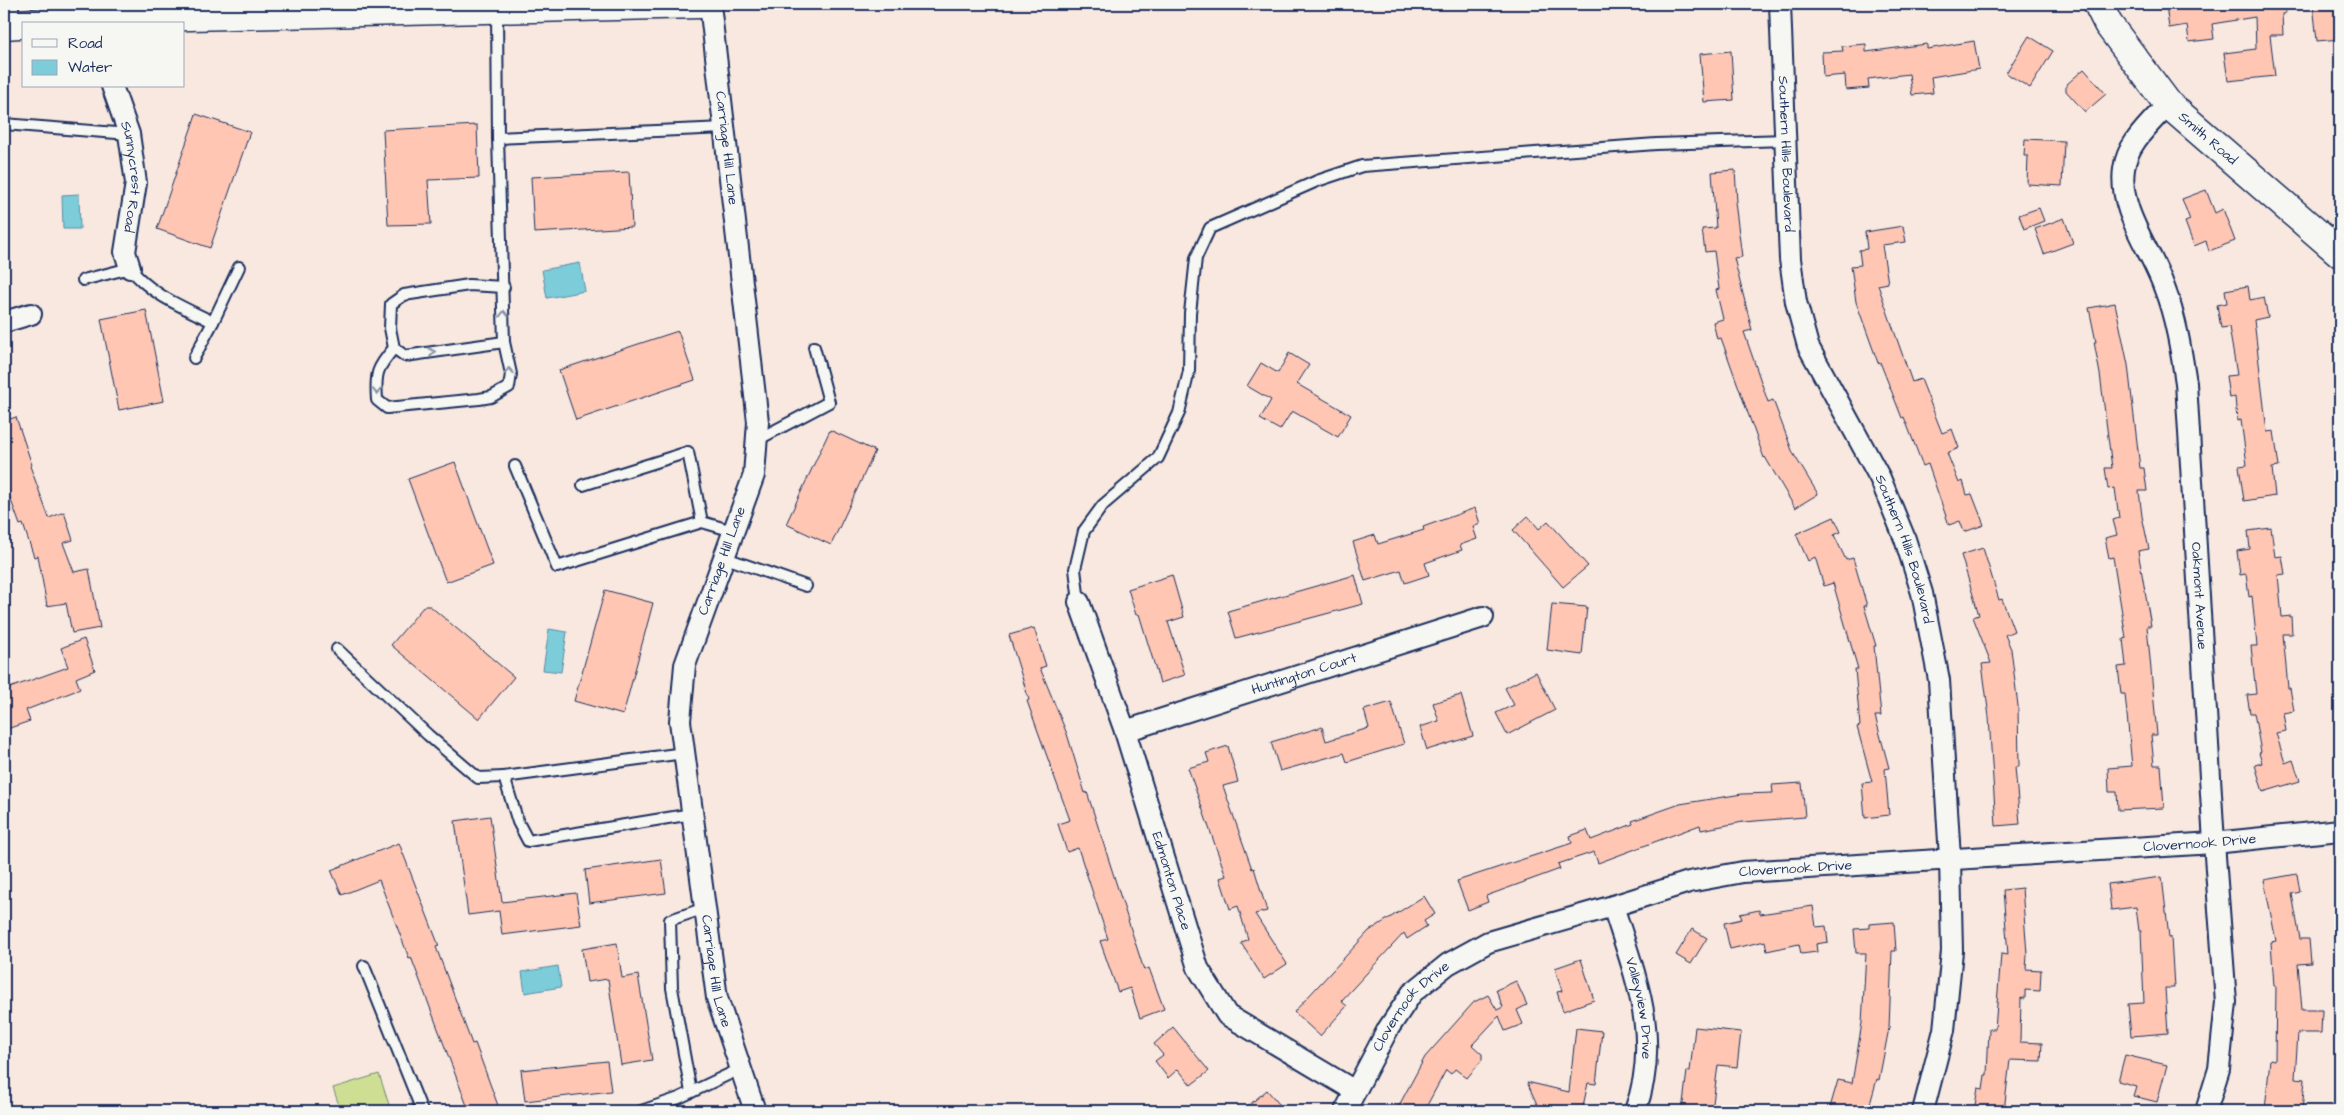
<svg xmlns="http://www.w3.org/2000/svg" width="2344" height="1115" viewBox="0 0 2344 1115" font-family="'Architects Daughter',sans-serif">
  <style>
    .green { fill: #cedf93; stroke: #748778 }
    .water { fill: #7dccd9; stroke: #568da8 }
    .building { fill: #fec6b3; stroke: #1b2f5e }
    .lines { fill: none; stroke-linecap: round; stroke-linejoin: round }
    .lane-casing { stroke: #1b2f5e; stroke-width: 14 }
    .street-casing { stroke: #1b2f5e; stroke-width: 24 }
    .secondary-casing { stroke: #1b2f5e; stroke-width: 31 }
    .lane { stroke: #f6f6f2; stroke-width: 10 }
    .street { stroke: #f6f6f2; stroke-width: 20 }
    .secondary { stroke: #f6f6f2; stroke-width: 28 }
    .oneway { stroke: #8892a8 }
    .labels { text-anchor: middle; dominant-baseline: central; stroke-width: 4; stroke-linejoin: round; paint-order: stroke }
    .street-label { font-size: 14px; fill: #1b2f5e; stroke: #f6f6f2 }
  </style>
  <rect width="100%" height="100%" fill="#f8e8df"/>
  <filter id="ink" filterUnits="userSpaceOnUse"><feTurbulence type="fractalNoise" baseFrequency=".02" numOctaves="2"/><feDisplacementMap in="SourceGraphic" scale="10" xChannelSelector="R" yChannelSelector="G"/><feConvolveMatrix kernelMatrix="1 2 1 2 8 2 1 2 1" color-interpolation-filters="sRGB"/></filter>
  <g filter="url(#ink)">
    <path class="green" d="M379,1074l12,37h-50l-8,-23z"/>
    <g class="water">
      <path d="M79,194l1,35h-17l-1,-34z"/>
      <path d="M580,263l5,28 -38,7 -5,-28z"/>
      <path d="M549,629l18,3 -6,40 -18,-2z"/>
      <path d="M558,966l3,21 -36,6 -3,-21z"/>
    </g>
    <g class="building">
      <path d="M2175,4h110l1,9 -4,1 1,21h-13l5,41 -47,5 -4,-28 32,-4 -1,-32 -43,7 2,15 -25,3 -2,-17 -18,3 -3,-23z"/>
      <path d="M2313,4h27v35l-23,2z"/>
      <path d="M2029,36l24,15 -23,37 -24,-15z"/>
      <path d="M1974,41l5,28 -48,8 2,16 -21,2 -3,-21 -41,5 1,9 -23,2 -1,-15 -22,2 -1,-25 21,-1 -1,-5 24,-2v8l61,-8v5z"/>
      <path d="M1731,51l3,49 -30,2 -4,-48z"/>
      <path d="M2084,69l22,25 -21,18 -19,-21v-6z"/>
      <path d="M196,114l54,18 -40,116 -53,-19z"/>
      <path d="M477,125l2,53 -51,2 3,44 -43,1 -5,-95z"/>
      <path d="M2025,139l39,2 -2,45 -35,-2 1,-28h-4z"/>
      <path d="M1735,170l2,32h-2l7,55 -8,1 18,72 -8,2 24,70 5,-2 20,53 25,41 -23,14 -30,-51 -1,1 -43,-120 -4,1 -4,-17 10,-3 -7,-29 3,-1 -5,-38 -9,1 -3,-23 14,-1 -4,-56z"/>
      <path d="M629,172l3,55 -98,6 -3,-56z"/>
      <path d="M2206,190l9,23 8,-4 12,32 -26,10 -3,-10 -12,5 -9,-24 5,-2 -8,-21z"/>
      <path d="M2039,208l5,13 -20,8 -5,-14z"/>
      <path d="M2064,218l9,25 -29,11 -9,-25z"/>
      <path d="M1903,226l3,16 -24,3 6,38 -10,2 34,97 9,-3 21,54 10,-4 7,19 -12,5 12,30 4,-2 4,14 5,-1 12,31 -20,7 -4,-11 -11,4 -21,-61 -5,2 -19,-49 -2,1 -22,-56 -2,1 -22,-61 -5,-36 10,-1 -2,-15 8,-1 -2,-17z"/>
      <path d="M2248,286l2,14 14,-3 4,20 -14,3 13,112 7,-1 5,36 -7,1 3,28 -31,5 -5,-35 8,-1 -6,-45 -4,1 -2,-24 -6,1 -3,-22 11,-1 -8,-48 -8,1 -4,-23 10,-2 -2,-13z"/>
      <path d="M2115,303l13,62 12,103h4l3,23h-8l3,25 7,33 -11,2 13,75h-4l10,109h-6l3,30h7l3,43 -46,2 -1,-18h-8l-1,-24 24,-2 -7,-72h-4l-3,-27 8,-1 -3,-27 3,-1 -13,-81 -4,1 -4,-20 12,-3 -4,-15 6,-2 -4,-30 -7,1 -3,-21h7l-12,-94 -6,-32h2l-7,-34z"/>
      <path d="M146,310l18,91 -45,9 -18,-91z"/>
      <path d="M678,331l17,49 -119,40 -17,-50z"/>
      <path d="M1289,353l20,12 -12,19 54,31 -13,22 -46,-26 -12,19 -20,-11 11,-19 -24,-14 14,-23 17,10z"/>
      <path d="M16,417l16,48 -2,1 19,52 15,-6 9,28 -10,3 11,29 15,-3 11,59 -28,5 -6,-30 -19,3 -9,-50 -4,1 -11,-33 -3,1 -16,-44v-60z"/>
      <path d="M830,430l45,21 -44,94 -45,-21z"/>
      <path d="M455,462l38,103 -47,17 -38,-103z"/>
      <path d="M1475,508l5,16 -7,3 4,12 -17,6 2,5 -37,13 4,12 -24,8 -4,-13 -36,11 -12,-39 22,-7 3,9 46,-14 -1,-3z"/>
      <path d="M1528,516l11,13 9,-8 40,45 -25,21 -50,-57z"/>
      <path d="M1834,517l7,15 -7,3 12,25 7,-2 14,48h-3l12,40h-2l7,70h-6l14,52 -4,1 4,46 -24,3 -3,-35 10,-1 -15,-55 3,-1 -5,-57h3l-25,-86 -9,3 -9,-29 -7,4 -12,-27z"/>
      <path d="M2271,528l4,29 7,-1 3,18 -7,1 4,42 9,-1 1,18h-9l5,54h2l4,23 -11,2 3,18 -10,2 9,30 8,-3 7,21 -37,11 -8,-27 7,-2 -3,-10 2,-1 -7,-39h-4l-3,-18 9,-1 -5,-48h6l-5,-50 -3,1 -3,-23 -6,1 -3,-24 13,-2 -2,-18z"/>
      <path d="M1983,548l16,52 3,-1 12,32 -9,4 6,14 7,57 1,61h-4l5,57 -24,2 -7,-109 -7,-53 9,-1 -18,-46 6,-2 -18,-60z"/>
      <path d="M1172,575l12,42 -16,5 17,53 -25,8 -21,-69 -3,1 -8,-26z"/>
      <path d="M1355,575l8,29 -127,34 -8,-27z"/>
      <path d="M605,590l48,13 -30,112 -49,-14z"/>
      <path d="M1552,604l35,3 -5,48 -35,-5z"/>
      <path d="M424,606h6l84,71 -35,42 -88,-74z"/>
      <path d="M1034,628l12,38 -6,2 27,66 18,59 2,-1 57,178 5,-2 15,41 -24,9 -10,-30 -12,4 -18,-51 8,-2 -30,-91 -11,4 -9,-28 12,-4 -43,-119 2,-1 -20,-65z"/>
      <path d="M84,639l11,31 -19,8 4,11 -54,21 4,11 -26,9v-40l64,-23 -7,-19z"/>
      <path d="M1536,672l19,38 -48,25 -11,-22 18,-8 -9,-17z"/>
      <path d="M1461,695l12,41 -46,14 -7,-23 19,-6 -6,-18z"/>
      <path d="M1391,702l13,42 -57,18 -3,-9 -64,18 -9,-29 51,-15 4,14 43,-13 -5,-18z"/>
      <path d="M1228,746l10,36 -15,4 29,83 2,-1 13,43 -12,3 32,50 -23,15 -23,-36 7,-4 -10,-33 -8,3 -10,-31 6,-2 -38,-108 21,-6 -3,-9z"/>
      <path d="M1802,783l3,34 -62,5 -42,8 -1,-5 -102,38 -4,-11 -36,12 2,5 -74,27 2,6 -20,8 -11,-29 115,-38 -2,-7 17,-6 4,10 42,-16 -1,-3 48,-17 62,-10 31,-1 -1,-8z"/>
      <path d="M490,816l12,86 74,-9 5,32 -79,10 -3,-24 -31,4 -13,-94z"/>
      <path d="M399,843l40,103 -3,1 36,97 3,-1 25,68h-31l-58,-154 -2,1 -30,-78 -37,15 -11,-25z"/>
      <path d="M661,859l5,34 -77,10 -4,-33z"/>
      <path d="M2297,874l3,18 -8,2 8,45h9l2,24 -13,1 4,46h20l-1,23h-23l-3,45 10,1 -3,32 -37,-1 5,-51 5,1 1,-74h-2l-3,-44 5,-1 -12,-61z"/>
      <path d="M2162,877l7,60h2l3,51h-9l3,45 -37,3 -3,-32 16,-1 -3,-72h-2l-3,-24 -25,3 -3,-26z"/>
      <path d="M2022,888l5,66 -1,15 15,1 -1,21 -15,-1v9l-4,-1 -1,44 22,1 -1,18 -31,-1 -6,51h-30l4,-23 5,1 2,-14h2l2,-46h6l6,-75 7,1 -5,-65z"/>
      <path d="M1424,896l11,18 -11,7 3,5 -20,13 -3,-6 -63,68 6,5 -27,30 -26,-24 75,-81z"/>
      <path d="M1813,906l3,21 10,-1 2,16 -12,2 1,8 -16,2 -2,-10 -32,7 -2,-10 -35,8 -6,-26 18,-4 -2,-5 19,-4 1,4z"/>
      <path d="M1894,922l2,29h-4l-3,77 -10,52 -2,-1 -9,32h-39l9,-31 14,3 10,-60 4,-70h-10l-2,-24 15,-1v-4z"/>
      <path d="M1692,929l15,9 -16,26 -15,-9z"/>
      <path d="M617,943l5,35 16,-3 14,85 -31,5 -13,-86 -21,3 -5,-33z"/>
      <path d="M1581,959l13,41 -31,11 -6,-19 5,-1 -7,-23z"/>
      <path d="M1516,981l11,24 -10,5 6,14 -18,7 -6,-15 -27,29 10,9v6l-15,18 -12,-9 -4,5 -5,-4 -22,41h-28l29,-54 49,-55 14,-7 9,15 6,-3 -7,-17z"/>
      <path d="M1173,1027l36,44 -18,14 -13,-16 -10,9 -13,-17 8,-6 -9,-11z"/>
      <path d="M1695,1027l46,5 -4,35 -19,-2 -6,46h-30l5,-40h3z"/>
      <path d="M1576,1028l26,3 -6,53 -8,-1 -6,28h-42l-13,-29 42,10z"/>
      <path d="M2125,1055l42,10 -10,37 -24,-6 3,-10 -18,-5z"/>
      <path d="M607,1061l4,30 -86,10 -4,-31z"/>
      <path d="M1267,1090l18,21h-43z"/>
    </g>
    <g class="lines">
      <g class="lane-casing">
        <g id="lane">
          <path d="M13,4v19"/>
          <path d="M4,124l125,10"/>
          <path d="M498,138l227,-10"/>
          <path d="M83,280l47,-12c21,27 53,39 83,54l-19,36"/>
          <path d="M504,287l-35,-2 -65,10 -13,9 -1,24 4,20 11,8 99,-14"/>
          <path d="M213,322l26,-55"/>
          <path d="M394,348c-17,20 -19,25 -17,52l10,8 92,-9 12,-2 18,-10 2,-13 -7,-32 -6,-204 -1,-129"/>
          <path d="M757,440l72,-38 -15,-55"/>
          <path d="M515,466l42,101 145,-45 31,9"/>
          <path d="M583,485l105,-33 14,70"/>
          <path d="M723,557l83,29"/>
          <path d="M1079,602l-4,-33 9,-38 19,-26 55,-47 21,-45 10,-42 1,-58 6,-55 14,-30 107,-47 45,-15 294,-22 131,-4"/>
          <path d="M337,649l91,86 50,43 26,-1"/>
          <path d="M684,753l-180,24 14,45 10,19 164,-27"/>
          <path d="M364,966l58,145"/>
          <path d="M691,1092l-19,-104 -2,-68 35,-12"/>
          <path d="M641,1111l38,-13 61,-29"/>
        </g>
      </g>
      <g class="street-casing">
        <g id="street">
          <path id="s1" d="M710,4l48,418 -4,53 -69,190 -5,56 37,277 38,113"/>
          <path id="s2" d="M1780,4l10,255 6,43 12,44 72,132 25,61 17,54 17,87 11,178 2,93 -8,79 -21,81"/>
          <path id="s3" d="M112,86l17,48 7,49 -11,69 5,16"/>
          <path id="s4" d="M2168,104c-17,19 -41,39 -44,65 -6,42 27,80 40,118 12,31 17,63 22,96l28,460 12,159 -7,67 -13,42"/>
          <path d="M4,322l27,-8"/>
          <path id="s5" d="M1079,602l46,129 73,237 29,47 128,76"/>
          <path id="s6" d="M1125,731l358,-114"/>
          <path id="s7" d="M1613,906c22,70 49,132 22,205"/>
          <path id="s8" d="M1345,1111l43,-82 24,-36 36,-29 40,-22 125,-36 76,-24 54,-10 471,-29 126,-13"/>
        </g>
      </g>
      <g class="secondary-casing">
        <g id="secondary">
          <path id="s9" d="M2098,4l10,20 60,80 172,149"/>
          <path d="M4,25l104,-7 592,-14"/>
        </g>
      </g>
      <use href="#lane" class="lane"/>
      <use href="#street" class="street"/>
      <use href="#secondary" class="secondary"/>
    </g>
    <defs><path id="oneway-chevron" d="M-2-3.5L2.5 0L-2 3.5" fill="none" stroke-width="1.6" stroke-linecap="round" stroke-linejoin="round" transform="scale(1.25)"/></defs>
    <g class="oneway">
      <use href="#oneway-chevron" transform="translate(504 314) rotate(-91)"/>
      <use href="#oneway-chevron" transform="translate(432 352) rotate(-8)"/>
      <use href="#oneway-chevron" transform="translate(509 371) rotate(-94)"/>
      <use href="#oneway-chevron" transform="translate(377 391) rotate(87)"/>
    </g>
  </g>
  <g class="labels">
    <g class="street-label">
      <text stroke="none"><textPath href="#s9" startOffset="175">Smith Road</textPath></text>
      <text stroke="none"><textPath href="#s1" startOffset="145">Carriage Hill Lane</textPath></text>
      <text stroke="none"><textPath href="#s2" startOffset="150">Southern Hills Boulevard</textPath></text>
      <text stroke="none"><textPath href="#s3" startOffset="94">Sunnycrest Road</textPath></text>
      <text stroke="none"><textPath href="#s2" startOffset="570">Southern Hills Boulevard</textPath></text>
      <text transform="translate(722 561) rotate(-70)">Carriage Hill Lane</text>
      <text stroke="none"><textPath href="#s4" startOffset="518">Oakmont Avenue</textPath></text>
      <text stroke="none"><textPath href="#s6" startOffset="188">Huntington Court</textPath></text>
      <text stroke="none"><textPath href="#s8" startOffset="950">Clovernook Drive</textPath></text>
      <text stroke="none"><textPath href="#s8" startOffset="545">Clovernook Drive</textPath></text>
      <text stroke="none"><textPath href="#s5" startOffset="294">Edmonton Place</textPath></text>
      <text stroke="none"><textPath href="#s1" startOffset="985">Carriage Hill Lane</textPath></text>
      <text stroke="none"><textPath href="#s8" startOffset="125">Clovernook Drive</textPath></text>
      <text stroke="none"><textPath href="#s7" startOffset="106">Valleyview Drive</textPath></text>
    </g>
  </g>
  <rect width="2344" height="1115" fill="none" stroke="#f6f6f2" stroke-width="20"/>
  <rect x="10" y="10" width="2324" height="1095" fill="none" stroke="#1b2f5e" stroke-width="2" filter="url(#ink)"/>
  <rect x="22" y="22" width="162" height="65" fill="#f6f6f2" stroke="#9ea6b7"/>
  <rect x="32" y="39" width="25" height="8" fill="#f6f6f2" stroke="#9ea6b7"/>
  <text x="68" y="48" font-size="15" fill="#1b2f5e">Road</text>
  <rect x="32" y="60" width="25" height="15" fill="#7dccd9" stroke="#9ea6b7"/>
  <text x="68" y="72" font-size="15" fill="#1b2f5e">Water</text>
</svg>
